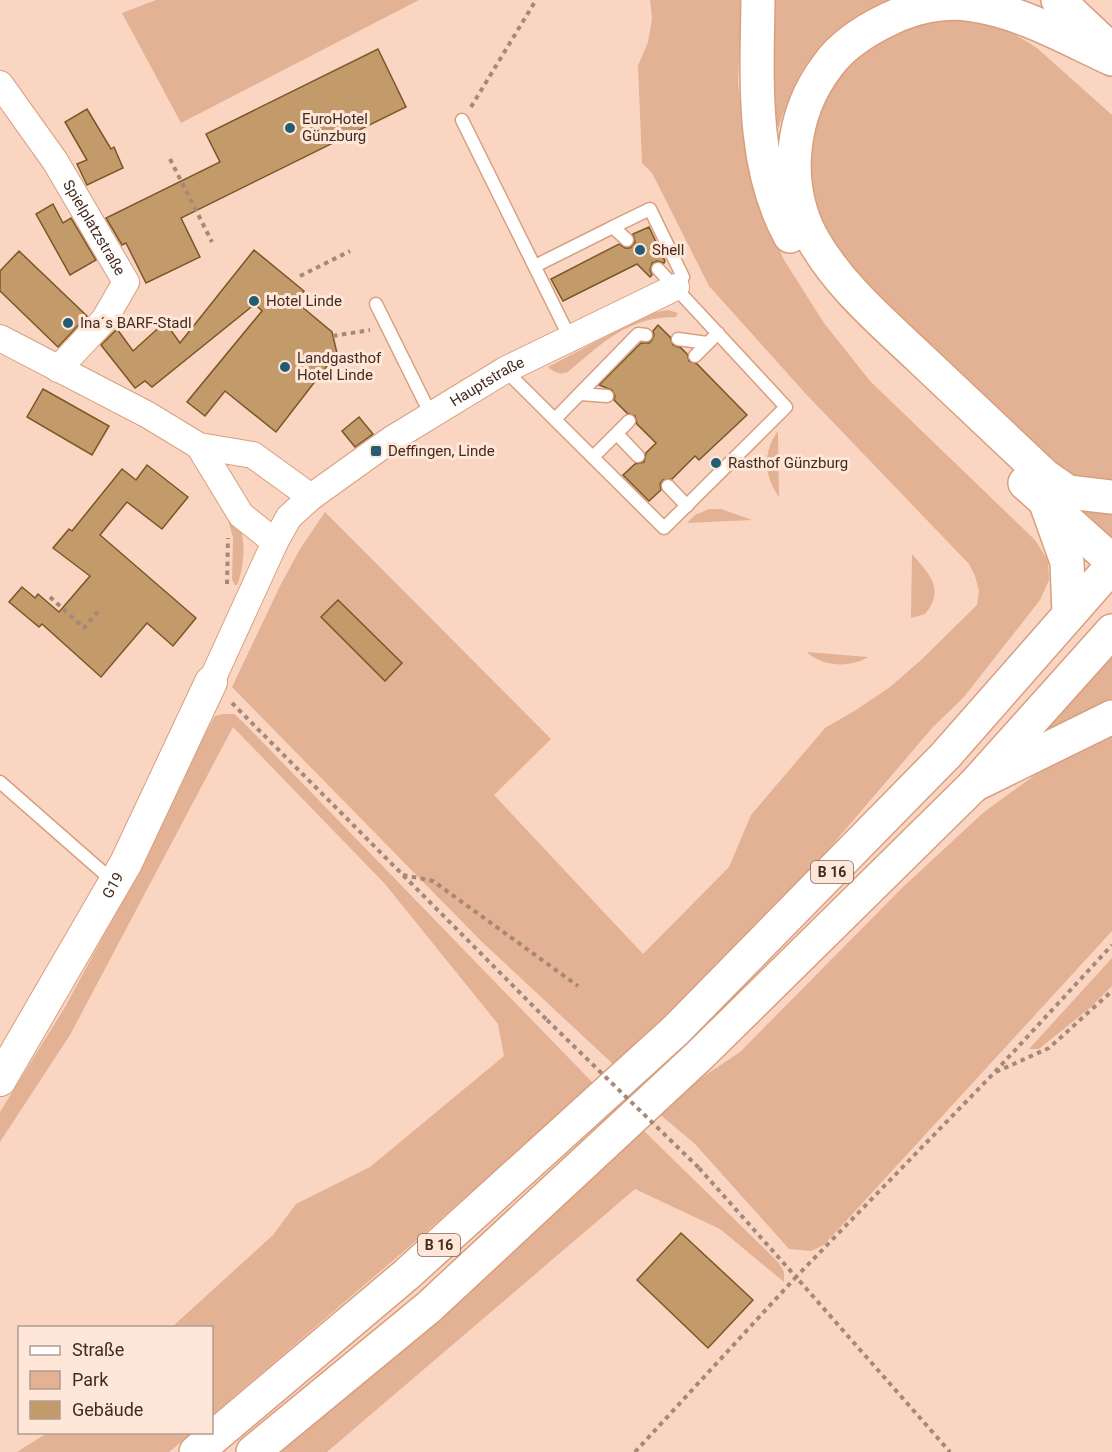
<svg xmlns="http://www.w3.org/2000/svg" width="1112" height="1452" viewBox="0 0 1112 1452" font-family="Roboto,sans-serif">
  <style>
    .green { fill: #e3b194 }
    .building { fill: #c39a69; stroke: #7c5626; stroke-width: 1.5 }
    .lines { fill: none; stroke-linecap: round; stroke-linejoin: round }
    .service-casing { stroke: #d89f7f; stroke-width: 15 }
    .minor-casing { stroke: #d89f7f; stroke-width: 28 }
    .tertiary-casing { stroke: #d89f7f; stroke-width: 34 }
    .primary-casing { stroke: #d89f7f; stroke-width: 36 }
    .motorway-casing { stroke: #d89f7f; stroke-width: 36 }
    .path { stroke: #a68877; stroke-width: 4; stroke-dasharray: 4.5 4.5; stroke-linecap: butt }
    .service { stroke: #fff; stroke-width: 12 }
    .minor { stroke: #fff; stroke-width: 26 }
    .tertiary { stroke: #fff; stroke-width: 32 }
    .primary { stroke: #fff; stroke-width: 33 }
    .motorway { stroke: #fff; stroke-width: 33 }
    .path-bridge { stroke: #a68877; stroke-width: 4; stroke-dasharray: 4.5 4.5; stroke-linecap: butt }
    .poi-dot { fill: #245c76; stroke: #fee6d8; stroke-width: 2 }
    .labels { text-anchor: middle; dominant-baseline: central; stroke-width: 6; stroke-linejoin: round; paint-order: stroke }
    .shield { fill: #fee6d8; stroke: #7b6456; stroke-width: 1.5 }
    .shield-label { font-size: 14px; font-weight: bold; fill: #432c1f }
    .poi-label { font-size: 15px; fill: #432c1f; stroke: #fee6d8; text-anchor: start }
    .street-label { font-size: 15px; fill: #432c1f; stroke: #fee6d8 }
  </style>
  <rect width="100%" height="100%" fill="#fad6c2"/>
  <g class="green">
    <path d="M156,0h263l-238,123 -59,-110z"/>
    <path d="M650,0h92l-4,81 5,55 12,58 29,66 40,63 46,58 165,159 13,20 1,20 -9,20 -76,97 -31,30 -147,172 -172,166 -133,-124 -249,-254 49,-103 19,-35 25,-37 226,227 -57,56 149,159 86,-87 22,-52 74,-87 31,-18 34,-23 31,-27 56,-55 2,-14 -4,-15 -6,-12 -164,-171 -96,-107 -57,-113 -10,-10 -4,-97 10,-24 4,-23z"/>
    <path d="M772,0h121c-41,14 -78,43 -97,82 -7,15 -13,31 -18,47l-7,-52z"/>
    <path d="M960,13l37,10 40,25 75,67v367l-31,-3 -19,-9 -216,-202 -27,-46 -12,-64 5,-30 16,-38 26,-36 31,-22z"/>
    <path d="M668,310l10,3 -2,4c-48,0 -74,26 -108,55 -8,3 -13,1 -20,-5l102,-54z"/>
    <path d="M778,431l1,66c-15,-21 -17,-44 -1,-66z"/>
    <path d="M1071,507l41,2v30l-6,-1z"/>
    <path d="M709,509h12l31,11 -65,3 8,-8z"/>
    <path d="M227,516c3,1 6,2 8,4 13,13 9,50 2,65h-2l-3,-6 1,-41z"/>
    <path d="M912,554c17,20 34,35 13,60l-14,4z"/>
    <path d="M1112,649v54l-95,52z"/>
    <path d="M807,652l61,5c-18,11 -46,10 -61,-5z"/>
    <path d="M223,714h11l9,8 350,361 -183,163 -198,169v-87l-40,-1 101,-92 23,-31 74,-37 134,-111 -6,-32 -113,-140 -152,-157 -163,308 -70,107v-30l65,-105 60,-111 72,-148 18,-32z"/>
    <path d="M1112,732v199l-288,314 -13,6 -22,-2 -94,-105 -38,-32 22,-19 61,-41 163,-165 81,-75 51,-37z"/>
    <path d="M1112,958v28l-21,21 -52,42h-10z"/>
    <path d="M640,1127l139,136 5,9v10l-64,-53 -85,-40 -308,263h-52z"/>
    <path d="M47,1433v-1l145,1 -23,19h-152z"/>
  </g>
  <g class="building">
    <path d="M378,49l28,58 -225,111 19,39 -54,26 -20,-40 -4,2 -16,-27 114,-56 -14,-28z"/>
    <path d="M87,109l24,40 3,-2 9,21 -36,17 -10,-21 10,-4 -22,-38z"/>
    <path d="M53,204l10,19 8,-5 25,42 -26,15 -34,-61z"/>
    <path d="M649,227l16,34 -1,2 -7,-2 -5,2 -2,7 2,5 -2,2 -13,-13 -74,37 -12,-22 68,-35 6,4h5l5,-6 -2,-8z"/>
    <path d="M254,250l50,41 -9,10 37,31 5,21 -61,79 -51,-41 -20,25 -18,-14 75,-91 -7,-7 -103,83 -7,-6 -10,7 -34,-43 16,-16 16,22 32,-29 15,21z"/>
    <path d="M19,251l68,65 -29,31 -58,-56v-20z"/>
    <path d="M658,325l12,12 3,8 8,3 6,6 2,7 8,3 50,51 -48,45 -4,-4 -23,23 -9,1 -3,4 1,6 -12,11 -26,-26 12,-11 9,-2 2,-9 10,-10 -19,-19 -2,-8 -8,-3 -13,-13 1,-4 -3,-6 -13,-5 42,-42h8l3,-3 2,-5 -1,-4z"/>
    <path d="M43,389l66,37 -17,29 -65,-38z"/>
    <path d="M359,417l14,17 -18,13 -13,-16z"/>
    <path d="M147,465l41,32 -26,32 -35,-27 -27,33 96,83 -23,28 -26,-23 -46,54 -59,-53 -3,3 -30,-25 13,-15 13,11 3,-4 21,18 31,-36 -37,-28 16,-19 3,2 50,-62 14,11z"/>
    <path d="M338,600l64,63 -17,18 -64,-64z"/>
    <path d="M681,1233l72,67 -45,48 -71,-68z"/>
  </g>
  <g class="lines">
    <g class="service-casing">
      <g id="service">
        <path d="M462,120l108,218"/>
        <path d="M613,227l37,-18 33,68 -7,10"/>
        <path d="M535,266l78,-39 14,13"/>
        <path d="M376,304l55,111"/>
        <path d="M678,339l29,4"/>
        <path d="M695,356l23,-23"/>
        <path d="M505,370l159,158 122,-121 -128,-138"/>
        <path d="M580,394l27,2"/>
        <path d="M555,419l83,-85 8,1"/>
        <path d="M617,434l21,22"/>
        <path d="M593,457l36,-36"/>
        <path d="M668,486l19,20"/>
        <path d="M0,782l114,100"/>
      </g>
    </g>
    <g class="minor-casing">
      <g id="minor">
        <path id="s1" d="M0,84l55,77 71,121 -22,38 -46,49"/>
        <path d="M0,338l148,77 51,31 54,9 58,42"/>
        <path d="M199,446l42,69 34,27"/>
        <path id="s2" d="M211,682l64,-140 14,-25 22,-20 81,-58 113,-69 171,-83"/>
      </g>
    </g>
    <g class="tertiary-casing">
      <g id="tertiary">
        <path id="s3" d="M0,1080l126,-217 85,-181"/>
      </g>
    </g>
    <g class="primary-casing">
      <g id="primary">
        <path d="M196,1452l210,-177 270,-245 270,-275 166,-189"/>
        <path d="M253,1452l176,-145 271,-252 274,-270 138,-154"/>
      </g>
    </g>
    <g class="motorway-casing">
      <g id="motorway">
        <path d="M758,0c-1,79 -7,164 32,236"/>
        <path d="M1058,0l51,48"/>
        <path d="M1112,59c-44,-20 -90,-47 -139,-54 -28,-5 -59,2 -84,14 -23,11 -46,25 -61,46 -37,48 -45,117 -17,171 26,48 70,85 109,122 41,39 83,78 125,118l23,16 44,5"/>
        <path d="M1025,483l87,78"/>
        <path d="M1047,506l20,56 2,52"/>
        <path d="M974,785l138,-68"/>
      </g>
    </g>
    <g class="path">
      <path d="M471,107l65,-107"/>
      <path d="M170,159l42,83"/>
      <path d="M300,276l50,-25"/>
      <path d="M333,336l37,-6"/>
      <path d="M227,584l1,-46"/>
      <path d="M50,597l34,31 16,-19"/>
      <path d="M232,703l315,317"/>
      <path d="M403,875l30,6 145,105"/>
      <path d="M996,1072l53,-24 63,-57"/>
      <path d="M699,1168l97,109 197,-203 119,-129"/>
      <path d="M635,1452l161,-175 154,175"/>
    </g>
    <use href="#service" class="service"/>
    <use href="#minor" class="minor"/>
    <use href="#tertiary" class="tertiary"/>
    <use href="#primary" class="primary"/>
    <use href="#motorway" class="motorway"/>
    <path class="path-bridge" d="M547,1020l152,148"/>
  </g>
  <g class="poi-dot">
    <circle cx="290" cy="128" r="6"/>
    <circle cx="640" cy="250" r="6"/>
    <circle cx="254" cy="301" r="6"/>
    <circle cx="68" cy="323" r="6"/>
    <circle cx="285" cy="367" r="6"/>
    <rect x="370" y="445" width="12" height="12" rx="3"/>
    <circle cx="716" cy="463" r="6"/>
  </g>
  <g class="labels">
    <g class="shield">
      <rect x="811" y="861" width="42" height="22" rx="4.5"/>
      <rect x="418" y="1234" width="42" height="22" rx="4.5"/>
    </g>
    <g class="shield-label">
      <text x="832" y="872">B 16</text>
      <text x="439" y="1245">B 16</text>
    </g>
    <g class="poi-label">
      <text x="302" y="119">EuroHotel<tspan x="302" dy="17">Günzburg</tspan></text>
      <text x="652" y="250">Shell</text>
      <text x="266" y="301">Hotel Linde</text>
      <text x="80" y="323">Ina´s BARF-Stadl</text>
      <text x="297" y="358">Landgasthof<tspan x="297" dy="17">Hotel Linde</tspan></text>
      <text x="388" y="451">Deffingen, Linde</text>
      <text x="728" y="463">Rasthof Günzburg</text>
    </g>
    <g class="street-label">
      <text stroke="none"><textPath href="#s1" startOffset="172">Spielplatzstraße</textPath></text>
      <text stroke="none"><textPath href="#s2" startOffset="423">Hauptstraße</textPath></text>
      <text stroke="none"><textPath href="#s3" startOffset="225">G19</textPath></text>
    </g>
  </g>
  <rect x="18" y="1326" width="195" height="108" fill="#fee6d8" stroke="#b39c8e" stroke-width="1.5"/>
  <rect x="30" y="1346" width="30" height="9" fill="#ffffff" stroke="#b39c8e" stroke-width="1.5"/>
  <text x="72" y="1356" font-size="18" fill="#432c1f">Straße</text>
  <rect x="30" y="1371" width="30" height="18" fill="#e3b194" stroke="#b39c8e" stroke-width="1.5"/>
  <text x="72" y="1386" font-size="18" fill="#432c1f">Park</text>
  <rect x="30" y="1401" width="30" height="18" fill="#c39a69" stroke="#b39c8e" stroke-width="1.5"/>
  <text x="72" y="1416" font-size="18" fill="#432c1f">Gebäude</text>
</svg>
